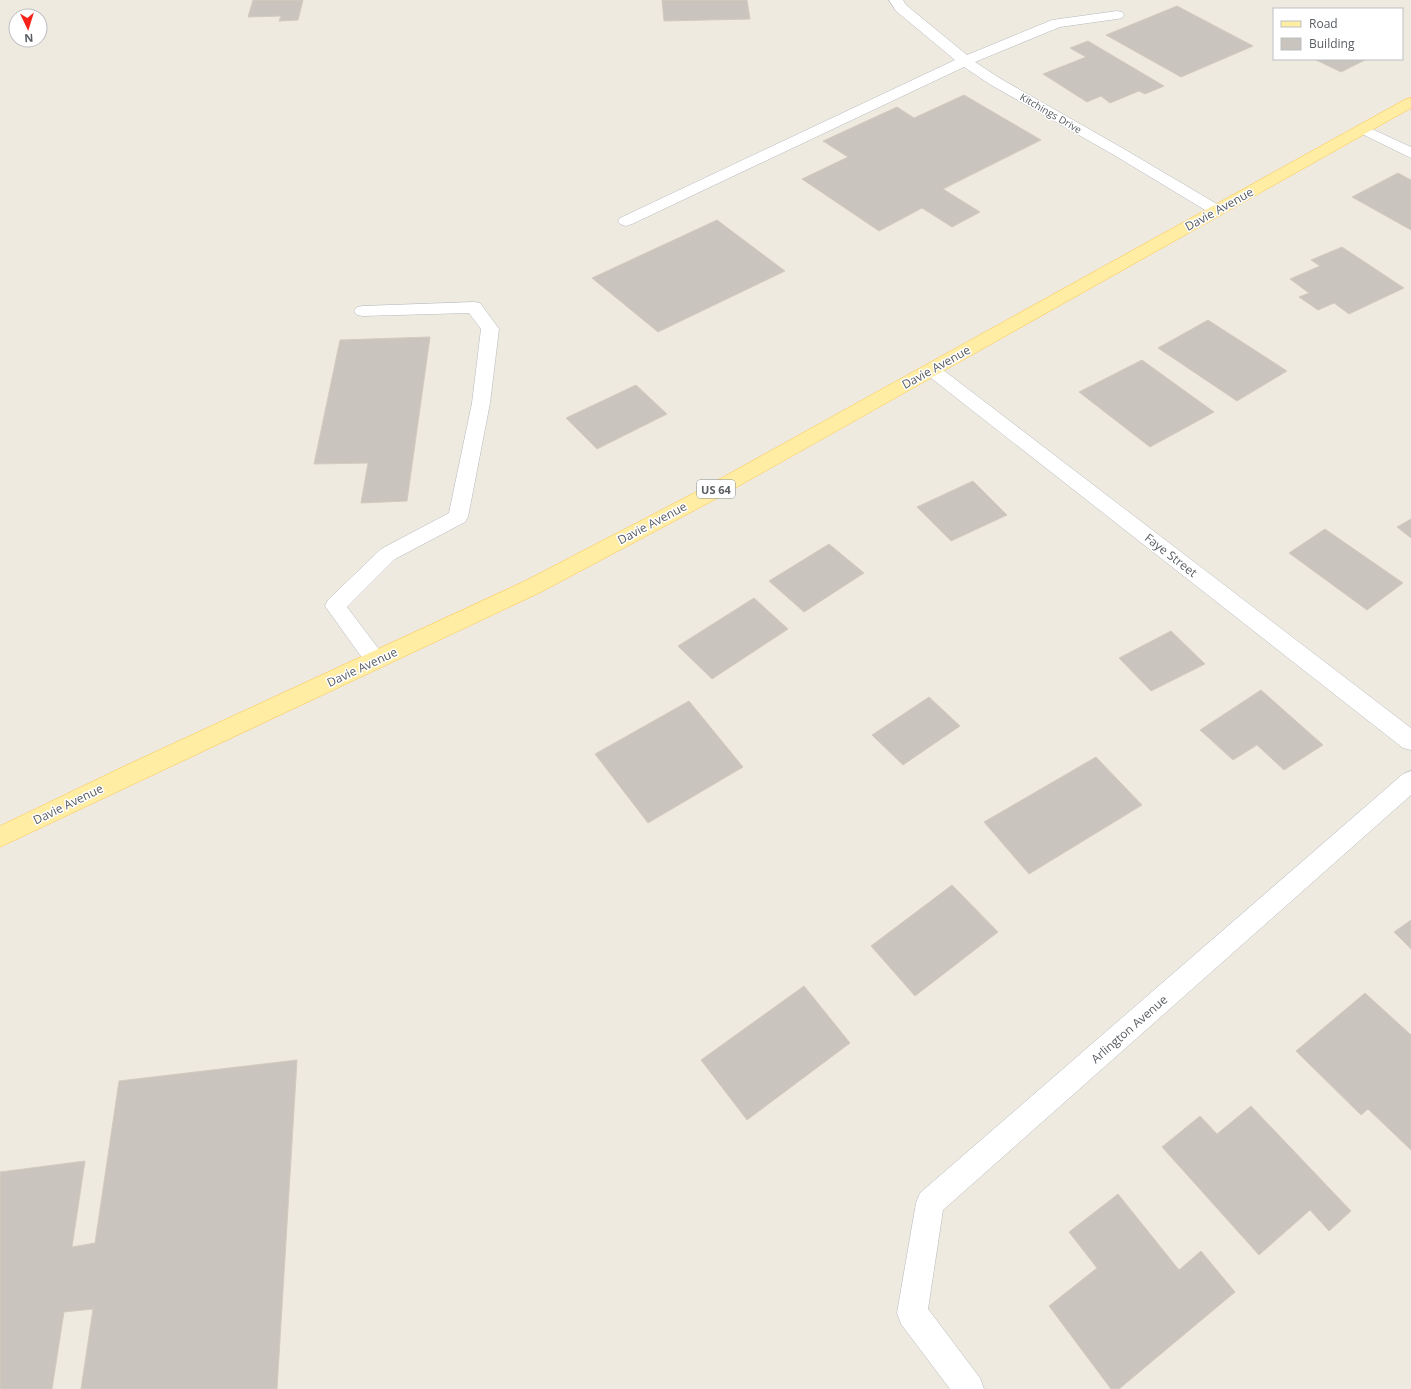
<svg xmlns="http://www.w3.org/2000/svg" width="1411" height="1389" viewBox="0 0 1411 1389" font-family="'Open Sans',sans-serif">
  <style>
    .building { fill: #c9c4bd; stroke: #d3cbbe }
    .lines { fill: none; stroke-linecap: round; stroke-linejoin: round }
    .service-casing { stroke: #b6b9be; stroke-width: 1 }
    .minor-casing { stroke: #b6b9be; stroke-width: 1 }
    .primary-casing { stroke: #ffc448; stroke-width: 1 }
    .service { fill: #fff; fill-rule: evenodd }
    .minor { fill: #fff; fill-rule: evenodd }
    .primary { fill: #ffeda4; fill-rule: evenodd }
    .labels { text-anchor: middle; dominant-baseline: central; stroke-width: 3; stroke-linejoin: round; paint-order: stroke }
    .far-street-label { font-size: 10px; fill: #595e63; stroke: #fff }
    .shield { fill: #fff; stroke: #8b8e92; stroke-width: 1 }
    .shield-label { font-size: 11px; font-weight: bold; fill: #595e63 }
    .street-label { font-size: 12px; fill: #595e63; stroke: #fff }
  </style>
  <rect width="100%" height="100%" fill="#eeeae0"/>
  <g class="building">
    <path d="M253,0h50l-5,20 -19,1 2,-5 -33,1z"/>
    <path d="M662,0h85l3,19 -86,2z"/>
    <path d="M1177,6l76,40 -72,31 -75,-42z"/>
    <path d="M1088,41l76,45 -19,8 -6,-3 -29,12 -9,-7 -14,6 -44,-28 43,-17 -16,-9z"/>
    <path d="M1314,59h53l-26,13z"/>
    <path d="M964,95l77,45 -98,49 37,23 -28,15 -30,-19 -43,23 -77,-52 46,-22 -25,-16 74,-34 17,11z"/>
    <path d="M1398,173l13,7v50l-59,-33z"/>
    <path d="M717,220l68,51 -127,61 -66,-54z"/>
    <path d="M1342,247l62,41 -55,26 -15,-11 -16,7 -19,-13 10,-4 -19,-14 30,-13 -9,-6z"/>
    <path d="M1208,320l79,51 -50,30 -79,-53z"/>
    <path d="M430,337l-23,164 -46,2 7,-40 -54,1 26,-124z"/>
    <path d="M1142,360l72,52 -64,35 -71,-55z"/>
    <path d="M636,385l31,29 -70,35 -31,-31z"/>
    <path d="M973,481l34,34 -56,26 -34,-34z"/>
    <path d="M1411,519v19l-14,-11z"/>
    <path d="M1325,529l78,54 -36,27 -78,-57z"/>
    <path d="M829,544l35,29 -60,39 -35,-31z"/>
    <path d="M754,598l34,31 -76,50 -34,-33z"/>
    <path d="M1171,631l34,33 -54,27 -32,-33z"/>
    <path d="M1261,690l62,55 -39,25 -27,-25 -24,15 -33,-30z"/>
    <path d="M929,697l31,29 -57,39 -31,-30z"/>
    <path d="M689,701l54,66 -95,56 -53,-69z"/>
    <path d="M1096,757l46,48 -113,69 -45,-52z"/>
    <path d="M952,885l46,47 -83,64 -44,-50z"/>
    <path d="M1411,920v29l-17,-17z"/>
    <path d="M804,986l46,57 -103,77 -46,-60z"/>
    <path d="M1365,993l46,42v115l-43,-41 -7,6 -65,-64z"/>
    <path d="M297,1060l-20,329h-196l12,-80 -29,3 -12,77h-52v-217l85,-11 -13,86 23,-4 24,-162z"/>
    <path d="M1251,1106l100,105 -22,20 -19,-21 -51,45 -97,-108 38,-31 17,18z"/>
    <path d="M1118,1194l61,76 22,-19 34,41 -116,97h-8l-62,-83 48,-38 -28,-36z"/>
  </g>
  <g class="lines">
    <g class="service-casing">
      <path id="service" d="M474,302l6,1 19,26 -9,74 -22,114 -3,5 -70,37 -48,48 40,53 -3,6 -8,3 -8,-3 -43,-60 3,-6 53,-51 68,-36 23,-110 9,-74 -12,-16 -106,3 -6,-1 -3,-4 3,-4 6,-1z"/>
    </g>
    <g class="minor-casing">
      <g id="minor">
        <path d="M889,0h14l3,5 61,50 85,-35 65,-9 5,1 2,3 -2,3 -5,1 -57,8 -85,35 26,17 123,70 98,58 2,3 -2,3 -6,2 -6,-2 -96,-58 -123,-70 -27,-18 -332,157 -6,2 -6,-2 -2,-3 2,-3 335,-158 -59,-49z"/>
        <path d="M1363,125l48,22v11l-53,-26 -2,-3 2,-3z"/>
        <path d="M932,364l6,2 473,362v22l-8,-2 -477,-374 -3,-4 3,-4z"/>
        <path d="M1411,771v24l-468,415 -15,99 52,69 4,11h-34l-49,-65 -4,-11 19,-110 4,-10 483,-419z"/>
      </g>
    </g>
    <g class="primary-casing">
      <path id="primary" d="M1411,98v10l-699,393 -173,92 -539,254v-21l129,-62 396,-183 173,-90 708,-392z"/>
    </g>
    <use href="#service" class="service"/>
    <use href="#minor" class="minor"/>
    <use href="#primary" class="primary"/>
  </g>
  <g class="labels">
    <g class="far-street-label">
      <text transform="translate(1051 113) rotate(30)">Kitchings Drive</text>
    </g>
    <rect class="shield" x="697" y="480" width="38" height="18" rx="3"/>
    <g class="shield-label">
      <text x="716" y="489">US 64</text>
    </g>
    <g class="street-label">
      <text transform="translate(1219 209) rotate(-29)">Davie Avenue</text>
      <text transform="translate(936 367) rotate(-29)">Davie Avenue</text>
      <text transform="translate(652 523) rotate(-28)">Davie Avenue</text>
      <text transform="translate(1171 555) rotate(38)">Faye Street</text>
      <text transform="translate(362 667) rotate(-25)">Davie Avenue</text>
      <text transform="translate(68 804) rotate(-26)">Davie Avenue</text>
      <text transform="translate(1129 1029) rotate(-41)">Arlington Avenue</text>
    </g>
  </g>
  <rect x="1273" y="8" width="130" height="52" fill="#ffffff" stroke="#bdbfc1"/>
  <rect x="1281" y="21" width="20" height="6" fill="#ffeda4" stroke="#bdbfc1"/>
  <text x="1309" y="28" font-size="12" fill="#595e63">Road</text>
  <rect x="1281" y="38" width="20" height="12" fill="#c9c4bd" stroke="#bdbfc1"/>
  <text x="1309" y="48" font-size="12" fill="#595e63">Building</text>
  <g transform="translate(28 28) rotate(176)"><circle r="19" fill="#ffffff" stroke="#bdbfc1"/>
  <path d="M0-3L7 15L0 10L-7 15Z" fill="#f9231a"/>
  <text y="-6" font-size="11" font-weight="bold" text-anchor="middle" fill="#595e63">N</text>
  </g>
</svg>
